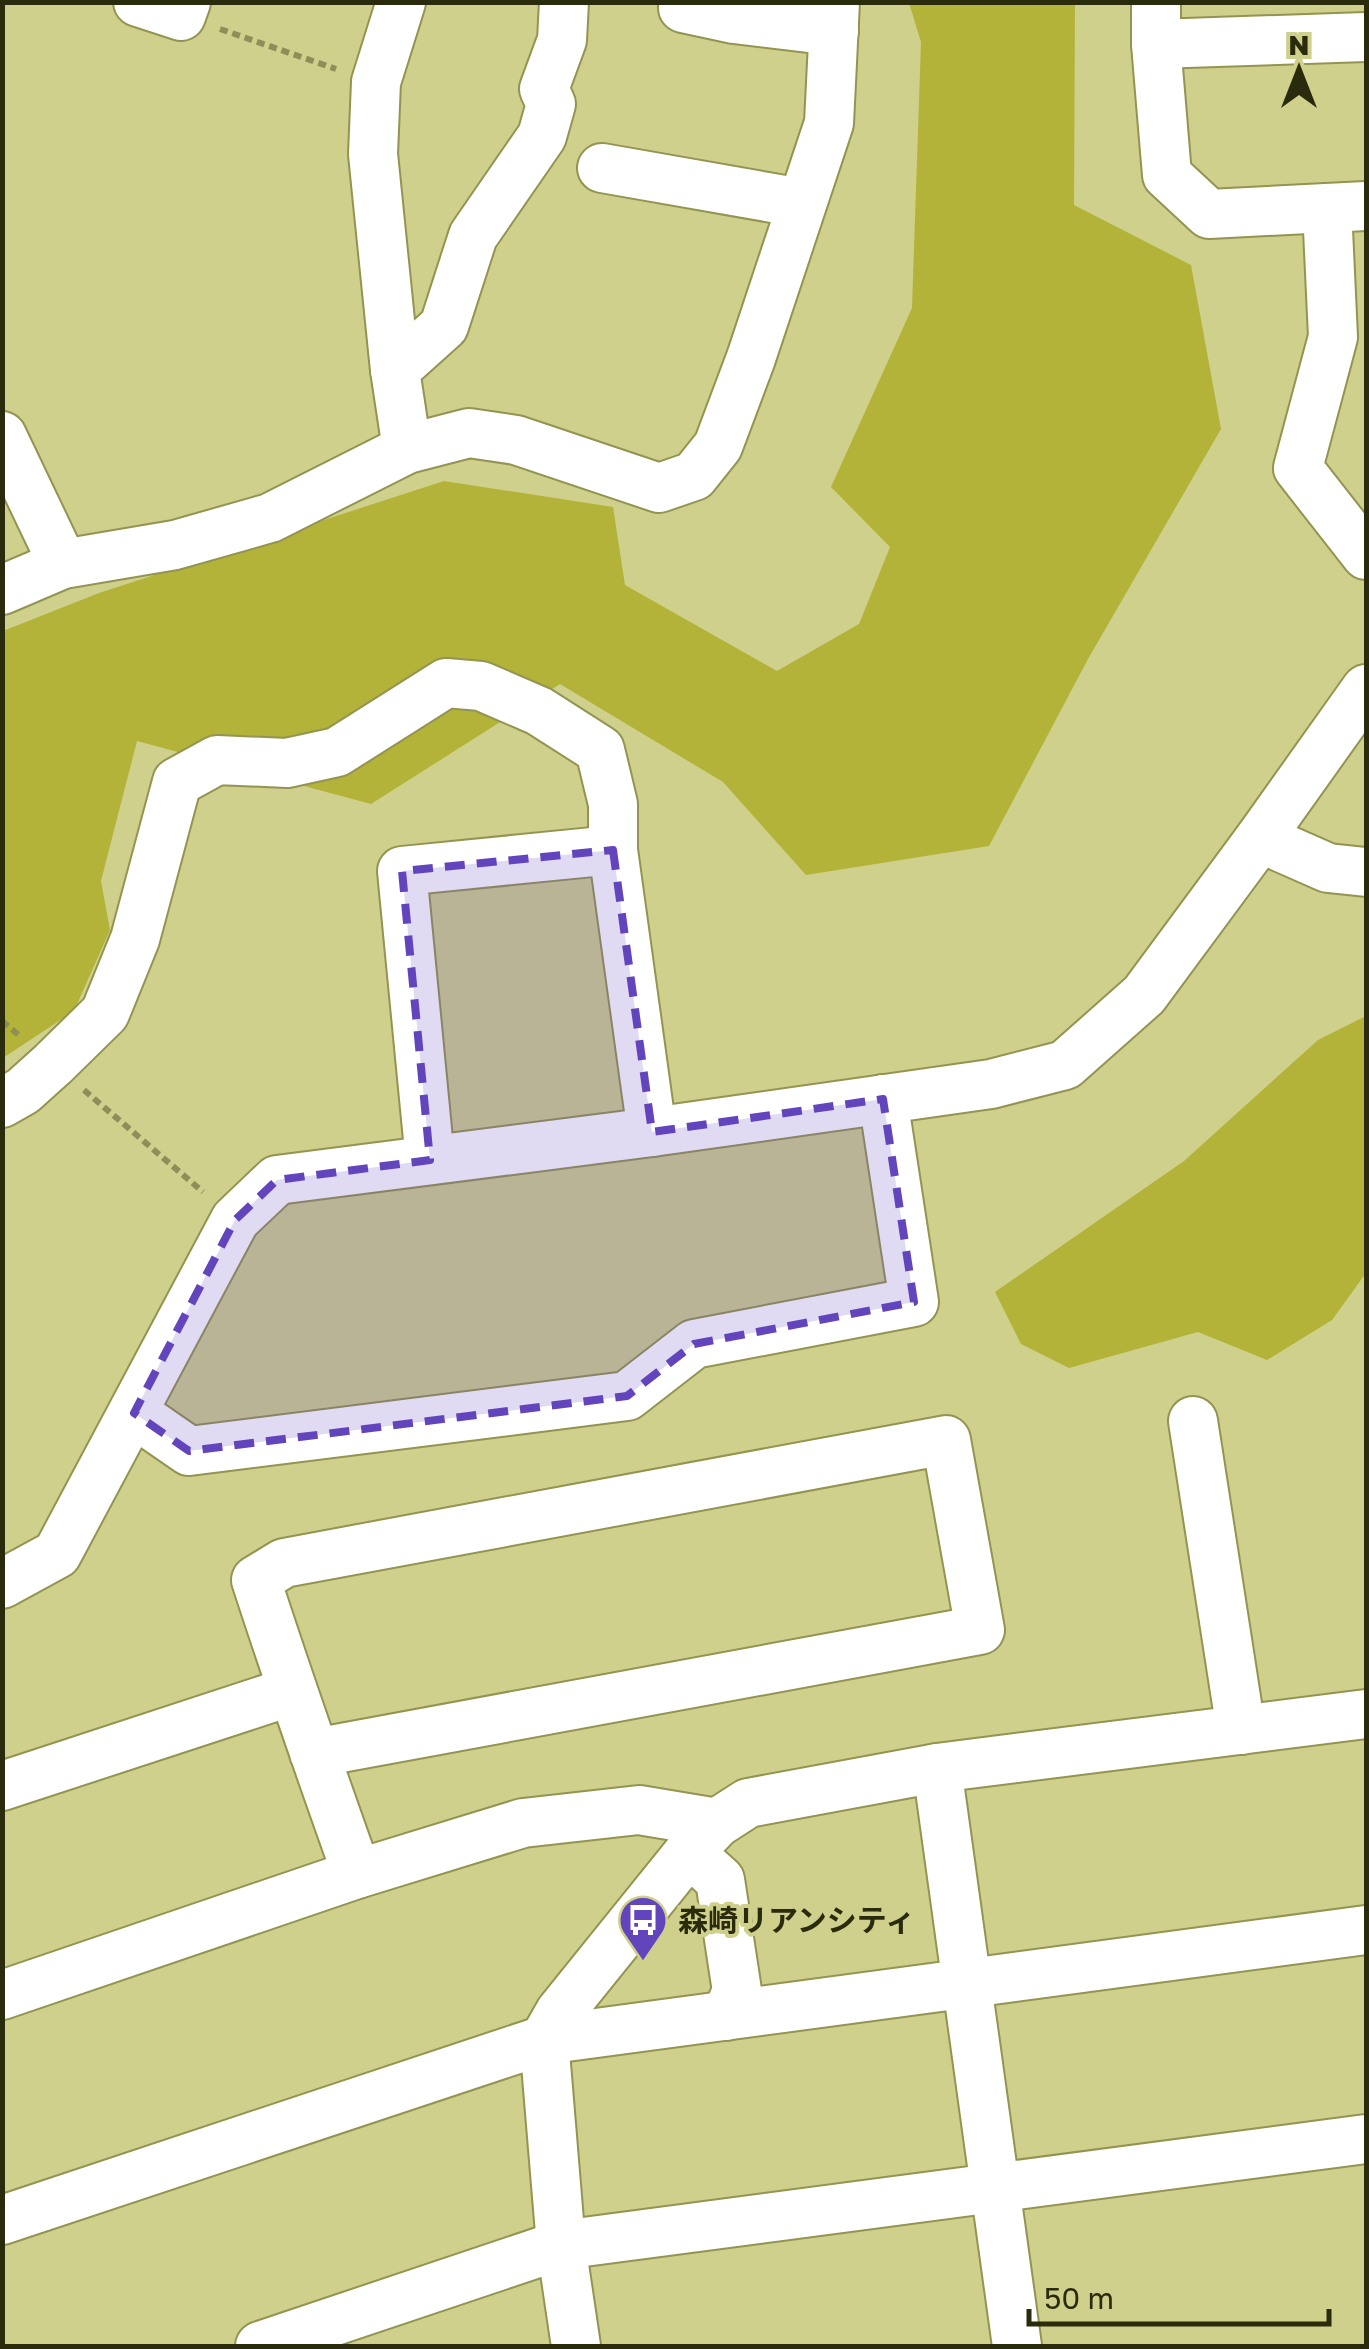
<svg xmlns="http://www.w3.org/2000/svg" width="1369" height="2349" viewBox="0 0 1369 2349" font-family="'Golos Text','Noto Sans JP',sans-serif">
  <style>
    .green { fill: #b3b339 }
    .lines { fill: none; stroke-linecap: round; stroke-linejoin: round }
    .minor-casing { stroke: #939451; stroke-width: 52 }
    .path { stroke: #8e8e59; stroke-width: 6; stroke-dasharray: 8 5; stroke-linecap: butt }
    .minor { stroke: #fff; stroke-width: 48 }
    .marked { fill: #6245bd; fill-opacity: 0.2; stroke: #6245bd; stroke-width: 8; stroke-dasharray: 20 12; stroke-linejoin: round }
    .labels { text-anchor: middle; dominant-baseline: central; stroke-width: 8; stroke-linejoin: round; paint-order: stroke }
    .poi-label { font-size: 30px; font-weight: bold; fill: #2a2a0d; stroke: #cfd08b; text-anchor: start }
  </style>
  <rect width="100%" height="100%" fill="#cfd08b"/>
  <g class="green">
    <path d="M909,3h166l-1,202 117,60 30,164 -133,230 -99,187 -183,29 -83,-93 -163,-98 -189,120 -234,-63 -36,140 9,49 -36,81 -71,47v-427l96,-38 345,-112 169,26 12,78 152,86 82,-47 31,-77 -59,-60 81,-179 9,-266z"/>
    <path d="M1366,1016v257l-34,47 -65,40 -69,-28 -129,36 -48,-24 -26,-52 189,-131 134,-121z"/>
  </g>
  <g class="lines">
    <g class="minor-casing">
      <g id="minor">
        <path d="M138,2l43,14 5,-14"/>
        <path d="M401,2l-25,80 -3,72 22,216 12,79"/>
        <path d="M683,2v6l51,11 100,12"/>
        <path d="M1156,2v42l11,131 42,39 157,-8"/>
        <path d="M1156,44l210,-7"/>
        <path d="M602,168l199,35"/>
        <path d="M1327,208l6,129 -35,131 68,87"/>
        <path d="M395,370l49,-44 29,-90 69,-100 9,-32 -7,-15 18,-49 2,-38"/>
        <path d="M2,436l61,128"/>
        <path d="M2,590l61,-26 112,-19 95,-27 137,-69 62,-16 47,7 143,48 35,-12 24,-30 33,-88 78,-235 6,-121"/>
        <path d="M1260,838l68,30 38,4"/>
        <path d="M2,1103l21,-12 30,-27 52,-51 30,-74 42,-157 40,-22 70,3 50,-11 109,-69 35,3 58,25 61,39 13,54v46l39,282"/>
        <path d="M430,1160l-28,-289 211,-21"/>
        <path d="M134,1413l55,38 438,-55 67,-52 220,-42 -31,-203"/>
        <path d="M1193,1421l48,309"/>
        <path d="M2,1584l55,-30 178,-334 42,-40 375,-48 339,-48 74,-19 79,-70 116,-157 106,-149"/>
        <path d="M314,1753l666,-123 -34,-190 -662,123 -28,17c32,98 66,196 101,294"/>
        <path d="M937,1768l80,578"/>
        <path d="M2,1786l290,-95"/>
        <path d="M689,1852l31,28 17,111 -11,25"/>
        <path d="M2,1995l355,-121 166,-51 116,-13 78,13"/>
        <path d="M2,2220l542,-180 822,-110"/>
        <path d="M260,2346l301,-101 805,-106"/>
        <path d="M576,2346l-15,-101 -17,-205 16,-28 129,-160 28,-29 31,-20 189,-35 429,-54"/>
      </g>
    </g>
    <g class="path">
      <path d="M220,29l116,40"/>
      <path d="M2,1021l19,16"/>
      <path d="M84,1090l119,102"/>
    </g>
    <use href="#minor" class="minor"/>
  </g>
  <path class="marked" d="M613,850l39,282 231,-33 31,203 -220,42 -67,52 -438,55 -55,-38 101,-193 42,-40 153,-20 -28,-289z"/>
  <defs>
    <g id="bus-pin" transform="scale(2.5)"><path d="M0 17L-7.5 6A9.5 9.5 0 1 1 7.5 6Z" fill="#6245bd" stroke="#cfd08b"/><path d="M-5-6H5V4H4V6H2V4H-2V6H-4V4H-5ZM-3.5-4V0h7V-4ZM-3.5 1.2v1.5H-2V1.2ZM2 1.2v1.5H3.5V1.2Z" fill="#fff"/></g>
  </defs>
  <g fill-rule="evenodd">
    <use href="#bus-pin" x="643" y="1920"/>
  </g>
  <g class="labels">
    <g class="poi-label">
      <text x="678" y="1920">森崎リアンシティ</text>
    </g>
  </g>
  <rect width="1369" height="2349" fill="none" stroke="#2a2a0d" stroke-width="10"/>
  <g transform="translate(1299 70)" stroke="#cfd08b" stroke-width="8" paint-order="stroke">
  <path d="M0-8L18 38L0 25L-18 38Z" fill="#2a2a0d"/>
  <text y="-15" font-size="28" font-weight="bold" text-anchor="middle" fill="#2a2a0d">N</text>
  </g>
  <path d="M1029 2309v15h300v-15" fill="none" stroke="#2a2a0d" stroke-width="5"/>
  <text x="1044" y="2309" font-size="30" fill="#2a2a0d" stroke="#cfd08b" stroke-width="8" paint-order="stroke">50 m</text>
</svg>
